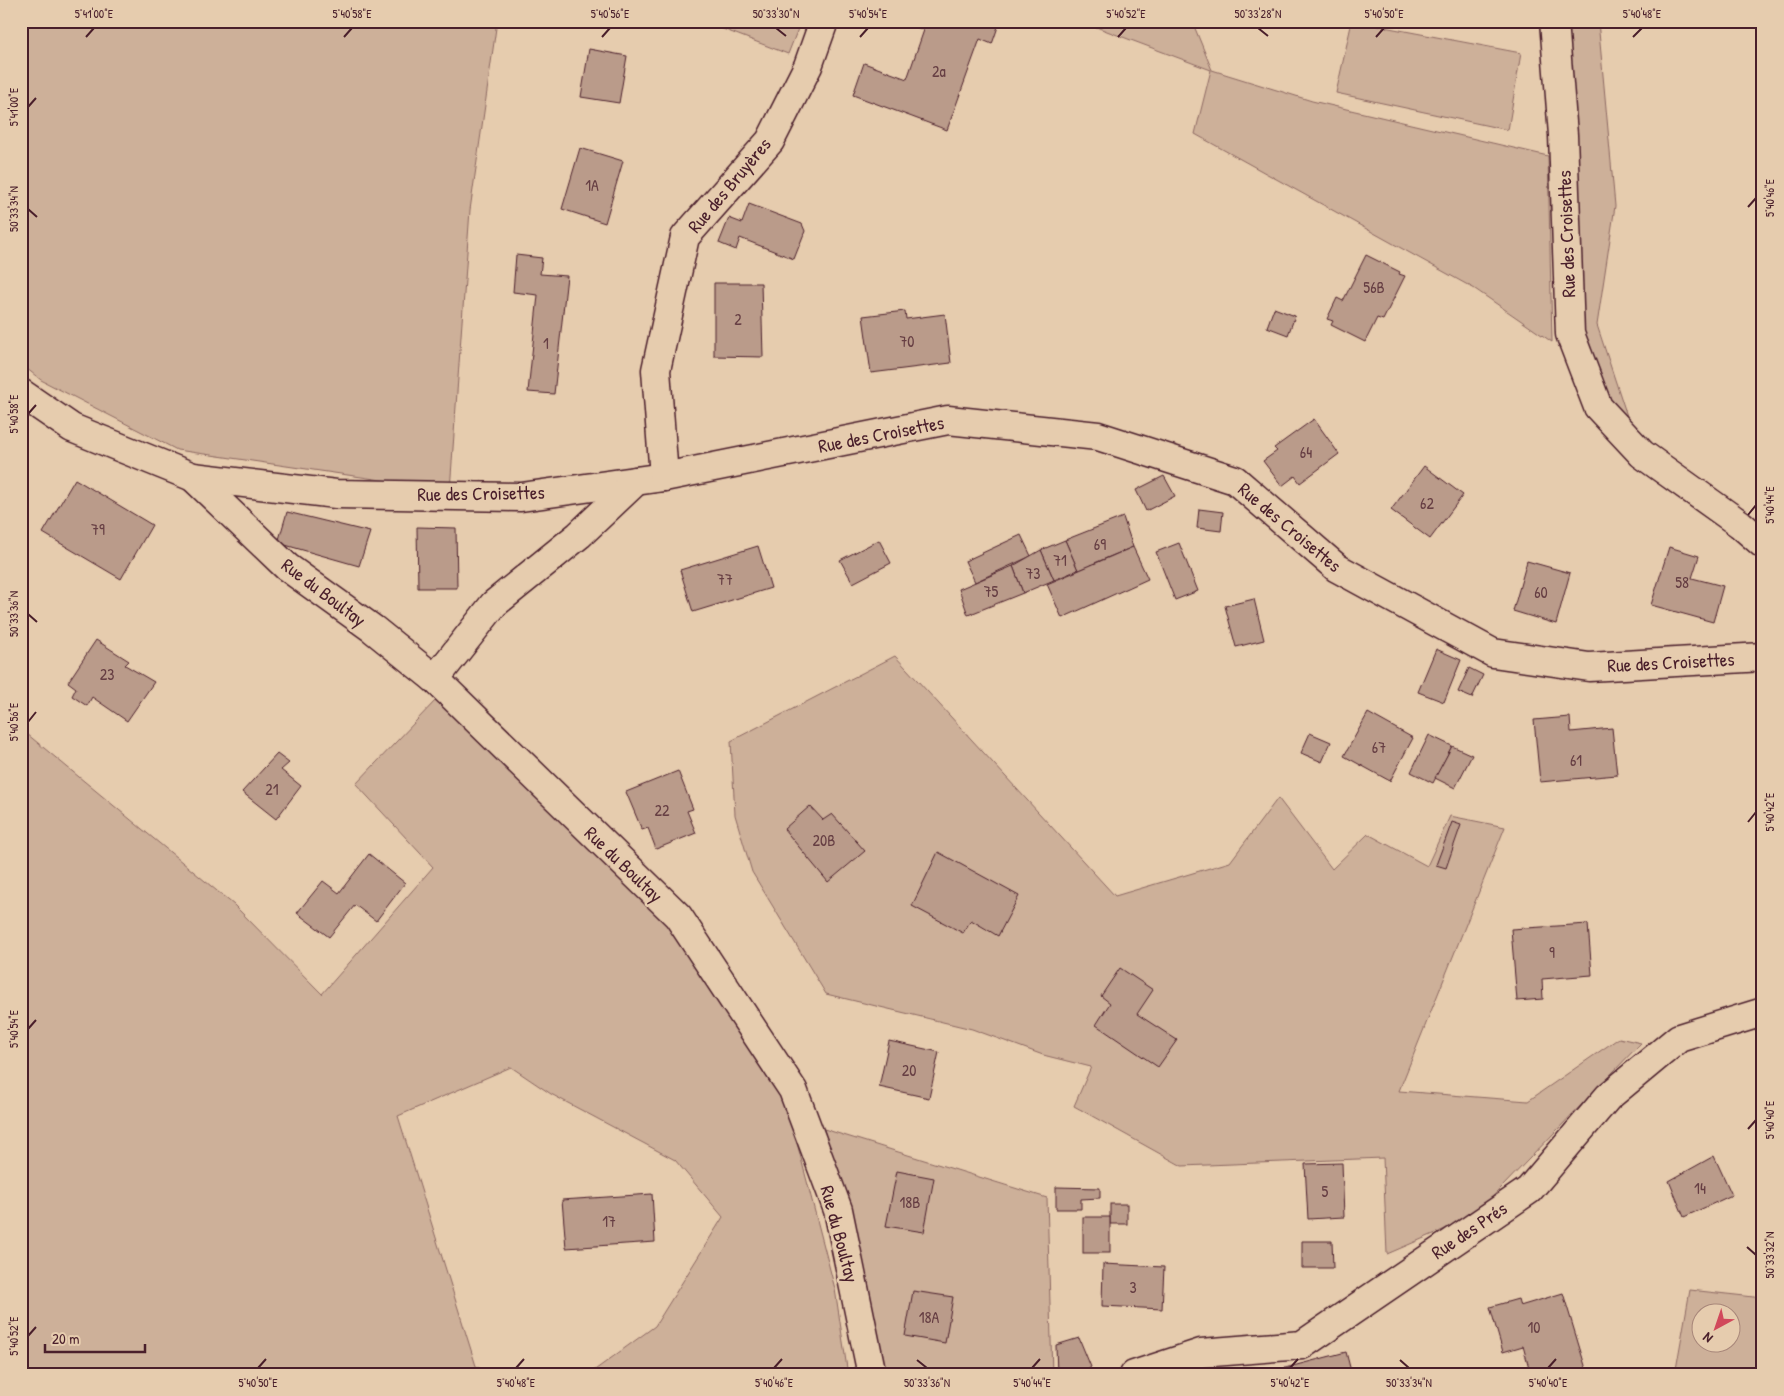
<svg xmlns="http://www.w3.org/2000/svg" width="1784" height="1396" viewBox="0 0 1784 1396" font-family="'Patrick Hand',sans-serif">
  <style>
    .green { fill: #cdb099; stroke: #8c6862; fill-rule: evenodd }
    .building { fill: #ba9b8a; stroke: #4a1f2b }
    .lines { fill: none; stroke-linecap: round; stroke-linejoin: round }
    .minor-casing { stroke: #4a1f2b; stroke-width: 31 }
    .minor { stroke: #e6ccae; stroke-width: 28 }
    .ticks { fill: none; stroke: #4a1f2b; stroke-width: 2 }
    .labels { text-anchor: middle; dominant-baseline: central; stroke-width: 5; stroke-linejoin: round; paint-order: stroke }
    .number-label { font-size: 16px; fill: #663e43 }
    .street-label { font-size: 19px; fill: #4a1f2b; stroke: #e6ccae }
    .neatline { fill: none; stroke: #4a1f2b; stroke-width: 2 }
    .ticks-label { font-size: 12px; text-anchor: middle; fill: #4a1f2b }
  </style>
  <rect width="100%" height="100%" fill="#e6ccae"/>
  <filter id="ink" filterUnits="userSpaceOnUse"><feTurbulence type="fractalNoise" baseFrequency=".02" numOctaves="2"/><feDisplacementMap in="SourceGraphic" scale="10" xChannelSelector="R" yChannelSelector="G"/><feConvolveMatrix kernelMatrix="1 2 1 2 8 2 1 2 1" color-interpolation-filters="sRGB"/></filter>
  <g filter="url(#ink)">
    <g class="green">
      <path d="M21,21h476l-27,189 -20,280 -273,-40 -136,-70 -20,-16z"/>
      <path d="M702,21h99l-13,33z"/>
      <path d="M1080,21h112l20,49 100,31 236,55 4,186 -77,-53 -280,-155 16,-64z"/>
      <path d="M1352,21l169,32 -13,77 -172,-37z"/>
      <path d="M1564,21h34l17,185 -18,119 30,91 -13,-9 -35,-78z"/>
      <path d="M895,656l220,240 115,-34 48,-64 54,71 36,-35 59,32 23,-50 55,11 -106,264 129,10 91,-63 22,5 -168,174 -86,37 -4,-96 -201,8 -108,-60 17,-39 -48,-12 -71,-26 -146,-35 -74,-122 -17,-57 -4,-74z"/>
      <path d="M436,700l233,221 115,172 51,196 13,86h-260l67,-49 68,-109 -48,-57 -124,-66 -40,-27 -113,49 78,250 14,9h-469v-646l213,176 88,89 111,-127 -77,-83z"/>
      <path d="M824,1129l223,69 5,177h-167z"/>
      <path d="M1690,1290l73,8v77h-88zM1702,1314h30v30h-30z"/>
    </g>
    <g class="building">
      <path d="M900,21h100l-8,23 -12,-5 -33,91 -94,-35 11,-32 43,16 17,-49z"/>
      <path d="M589,49l38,7 -8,47 -38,-6z"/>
      <path d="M580,148l43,13 -18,62 -43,-14z"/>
      <path d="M749,204l53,20 3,7 -11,28 -54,-21 -4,12 -17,-7 10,-25 13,5z"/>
      <path d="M516,255l26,3 -2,16 27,2 -13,118 -26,-2 10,-97 -25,-3z"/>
      <path d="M1366,255l34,17 -1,2 6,2 -22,44 -6,-2 -12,24 -34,-17 2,-4 -6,-2 10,-21 6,3z"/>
      <path d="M714,283h47l2,74 -49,-1z"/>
      <path d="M1274,308l21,8 -7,19 -21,-8z"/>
      <path d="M905,311l1,8 39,-5 6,49 -80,10 -8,-57z"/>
      <path d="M1314,419l25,35 -39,29 -5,-7 -13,10 -19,-25 14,-10 -3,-3z"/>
      <path d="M1424,466l39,29 -33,44 -39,-29z"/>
      <path d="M1164,476l11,20 -29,15 -10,-21z"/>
      <path d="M75,479l77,46 -31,54 -78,-46z"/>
      <path d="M1199,509l24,3 -2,19 -24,-3z"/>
      <path d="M287,512l83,20 -11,34 -81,-23z"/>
      <path d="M1123,517l10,30 -55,23 -13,-30z"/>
      <path d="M417,527l39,1 1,60h-39z"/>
      <path d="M1021,535l10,21 -56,26 -10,-21z"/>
      <path d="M879,540l12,23 -38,20 -13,-23z"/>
      <path d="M1065,540l13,30 -24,10 -13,-30z"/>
      <path d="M1179,543l19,48 -23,9 -19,-48z"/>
      <path d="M758,546l13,42 -78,24 -13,-42z"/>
      <path d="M1133,547l15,32 -86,39 -15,-34z"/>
      <path d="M1669,547l30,9 -7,22 31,8 -10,36 -62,-17z"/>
      <path d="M1041,550l13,30 -31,13 -10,-27z"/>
      <path d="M1527,561l43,12 -14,51 -43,-13z"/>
      <path d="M1013,566l10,27 -55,22 -9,-26z"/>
      <path d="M1254,599l10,41 -28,7 -11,-41z"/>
      <path d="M96,640l33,21 -4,4 29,17 -27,39 -35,-24 -5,9 -15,-10 4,-8 -8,-6z"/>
      <path d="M1436,649l25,11 -17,42 -26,-10z"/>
      <path d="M1469,668l14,7 -11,23 -14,-6z"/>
      <path d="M1368,713l45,25 -23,43 -46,-25z"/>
      <path d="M1570,717l1,15 41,-4 5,47 -77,7 -6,-62z"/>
      <path d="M1310,733l21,9 -9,20 -21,-9z"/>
      <path d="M1429,735l23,11 -19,37 -22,-11z"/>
      <path d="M1452,746l20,9 -17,33 -20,-10z"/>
      <path d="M277,754l12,9 -8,7 20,16 -25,33 -34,-27z"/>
      <path d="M678,771l15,38 -6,2 9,22 -40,16 -8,-21 -6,2 -16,-38z"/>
      <path d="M810,806l13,14 9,-6 33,37 -37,31 -44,-53z"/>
      <path d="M1452,822l9,3 -15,43 -10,-3z"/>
      <path d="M938,852l81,44 -21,40 -27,-16 -8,13 -51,-27z"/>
      <path d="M369,854l36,29 -29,38 -21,-16 -26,32 -32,-24 26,-32 16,12z"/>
      <path d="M1588,924l4,51 -50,4 1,20 -26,2 -6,-72z"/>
      <path d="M1120,968l33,22 -16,24 40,26 -19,27 -62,-42 14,-22 -9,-7z"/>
      <path d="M889,1041l50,11 -10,46 -50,-11z"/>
      <path d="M1714,1156l18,39 -48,22 -15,-36z"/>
      <path d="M1342,1163l2,54 -36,2 -3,-55z"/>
      <path d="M897,1171l37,7 -10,54 -38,-6z"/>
      <path d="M1056,1187l44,1v10l-19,1v10h-25z"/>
      <path d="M652,1194l3,48 -89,6 -4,-48z"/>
      <rect x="1110" y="1204" width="17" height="20"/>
      <rect x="1083" y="1217" width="27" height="36"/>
      <path d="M1302,1241h30l1,27h-31z"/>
      <path d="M1103,1264l61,3 -2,42 -60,-3z"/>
      <path d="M913,1291l40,6 -8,46 -40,-7z"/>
      <path d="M1563,1293l23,76 -18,6h-37l-8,-29 -20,6 -13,-45 28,-8 2,7z"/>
      <path d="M1079,1338l12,29 -10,8h-24l-1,-30z"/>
      <path d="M1346,1352l6,23h-61l-2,-8z"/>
      <path d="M1289,1367l2,8 -29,-1z"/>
    </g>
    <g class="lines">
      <g class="minor-casing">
        <g id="minor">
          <path d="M1554,21l9,114 7,199 28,73 44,47 98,70 23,20"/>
          <path d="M21,393l51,35 121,49 143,17 185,3 143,-20 284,-57 150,16 137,44 102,88 156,85 96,14 174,-10"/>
          <path d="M193,477l94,90 86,62 62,50 243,237 115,174 45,120 34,165"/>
          <path d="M664,477l-8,-107 29,-133 85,-96 38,-75 16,-45"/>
          <path d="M435,679l59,-75 85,-69 57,-54"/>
          <path d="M1134,1375l67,-22 101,-8 227,-155 79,-93 71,-59 84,-26"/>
        </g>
      </g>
      <use href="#minor" class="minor"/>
    </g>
  </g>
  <path class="ticks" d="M776,28l10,8M1258,28l10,8M86,37l8,-9M344,37l8,-9M602,37l8,-9M860,37l8,-9M1118,37l8,-9M1376,37l8,-9M1633,37l9,-9M28,107l8,-9M1748,207l8,-9M28,209l9,8M28,414l8,-9M1748,515l8,-10M28,614l9,8M28,722l8,-10M1748,822l8,-10M28,1029l8,-9M1748,1129l8,-9M1747,1247l9,8M28,1336l8,-9M917,1360l10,8M1400,1360l9,8M258,1368l8,-9M516,1368l8,-9M774,1368l8,-9M1032,1368l8,-9M1290,1368l8,-9M1548,1368l8,-9"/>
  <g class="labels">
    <g class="number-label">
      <text x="939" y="71">2a</text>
      <text x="592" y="185">1A</text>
      <text x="1374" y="287">56B</text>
      <text x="738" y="319">2</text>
      <text x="907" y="341">70</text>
      <text x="546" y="343">1</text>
      <text x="1306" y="452">64</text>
      <text x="1427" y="503">62</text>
      <text x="98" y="529">79</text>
      <text x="1100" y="544">69</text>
      <text x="1060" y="560">71</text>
      <text x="1033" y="573">73</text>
      <text x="725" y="579">77</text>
      <text x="1682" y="582">58</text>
      <text x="991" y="591">75</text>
      <text x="1541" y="592">60</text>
      <text x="107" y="674">23</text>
      <text x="1379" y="747">67</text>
      <text x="1576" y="760">61</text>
      <text x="272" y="789">21</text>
      <text x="662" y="810">22</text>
      <text x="824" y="840">20B</text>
      <text x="1552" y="952">9</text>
      <text x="909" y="1070">20</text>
      <text x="1700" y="1188">14</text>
      <text x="1325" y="1191">5</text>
      <text x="910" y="1202">18B</text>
      <text x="609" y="1221">17</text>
      <text x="1133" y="1287">3</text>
      <text x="929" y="1317">18A</text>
      <text x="1534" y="1327">10</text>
    </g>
    <g class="street-label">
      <text transform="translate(729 185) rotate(-50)">Rue des Bruyères</text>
      <text transform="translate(1566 234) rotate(-92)">Rue des Croisettes</text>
      <text transform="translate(881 434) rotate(-11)">Rue des Croisettes</text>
      <text transform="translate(481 493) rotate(-1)">Rue des Croisettes</text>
      <text transform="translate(1290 527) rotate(40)">Rue des Croisettes</text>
      <text transform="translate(324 592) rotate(37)">Rue du Boultay</text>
      <text transform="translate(1671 662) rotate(-3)">Rue des Croisettes</text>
      <text transform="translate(624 864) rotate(44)">Rue du Boultay</text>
      <text transform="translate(1469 1230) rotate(-34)">Rue des Prés</text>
      <text transform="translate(840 1234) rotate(75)">Rue du Boultay</text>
    </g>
  </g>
  <rect width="1784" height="1396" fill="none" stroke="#e6ccae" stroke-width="55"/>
  <g transform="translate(1716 1328) rotate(220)"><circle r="24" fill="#e6ccae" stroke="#a8877a"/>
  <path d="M0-4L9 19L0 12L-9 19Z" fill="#d1495b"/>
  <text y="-8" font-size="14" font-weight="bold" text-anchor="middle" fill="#4a1f2b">N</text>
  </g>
  <path d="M45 1344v8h100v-8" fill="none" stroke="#4a1f2b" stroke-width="2.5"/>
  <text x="52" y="1344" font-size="15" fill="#4a1f2b" stroke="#e6ccae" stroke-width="4" paint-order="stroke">20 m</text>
  <rect x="28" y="28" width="1728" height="1340" class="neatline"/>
  <g class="ticks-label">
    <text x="94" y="18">5°41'00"E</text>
    <text x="352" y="18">5°40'58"E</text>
    <text x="610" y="18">5°40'56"E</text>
    <text x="776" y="18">50°33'30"N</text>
    <text x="868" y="18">5°40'54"E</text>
    <text x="1126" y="18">5°40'52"E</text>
    <text x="1258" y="18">50°33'28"N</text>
    <text x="1384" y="18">5°40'50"E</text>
    <text x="1642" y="18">5°40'48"E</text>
    <text transform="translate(14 107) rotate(-90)" y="4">5°41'00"E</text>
    <text transform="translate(1770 198) rotate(-90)" y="4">5°40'46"E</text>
    <text transform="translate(14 209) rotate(-90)" y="4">50°33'34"N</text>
    <text transform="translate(14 414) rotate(-90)" y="4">5°40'58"E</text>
    <text transform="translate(1770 505) rotate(-90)" y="4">5°40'44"E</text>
    <text transform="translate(14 614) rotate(-90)" y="4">50°33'36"N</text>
    <text transform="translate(14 722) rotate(-90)" y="4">5°40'56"E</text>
    <text transform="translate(1770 812) rotate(-90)" y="4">5°40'42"E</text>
    <text transform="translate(14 1029) rotate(-90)" y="4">5°40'54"E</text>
    <text transform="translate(1770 1120) rotate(-90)" y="4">5°40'40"E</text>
    <text transform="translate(1770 1255) rotate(-90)" y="4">50°33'32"N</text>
    <text transform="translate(14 1336) rotate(-90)" y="4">5°40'52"E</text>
    <text x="258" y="1387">5°40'50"E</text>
    <text x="516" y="1387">5°40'48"E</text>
    <text x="774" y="1387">5°40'46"E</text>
    <text x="927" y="1387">50°33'36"N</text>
    <text x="1032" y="1387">5°40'44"E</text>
    <text x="1290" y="1387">5°40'42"E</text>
    <text x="1409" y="1387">50°33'34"N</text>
    <text x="1548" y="1387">5°40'40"E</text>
  </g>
</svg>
